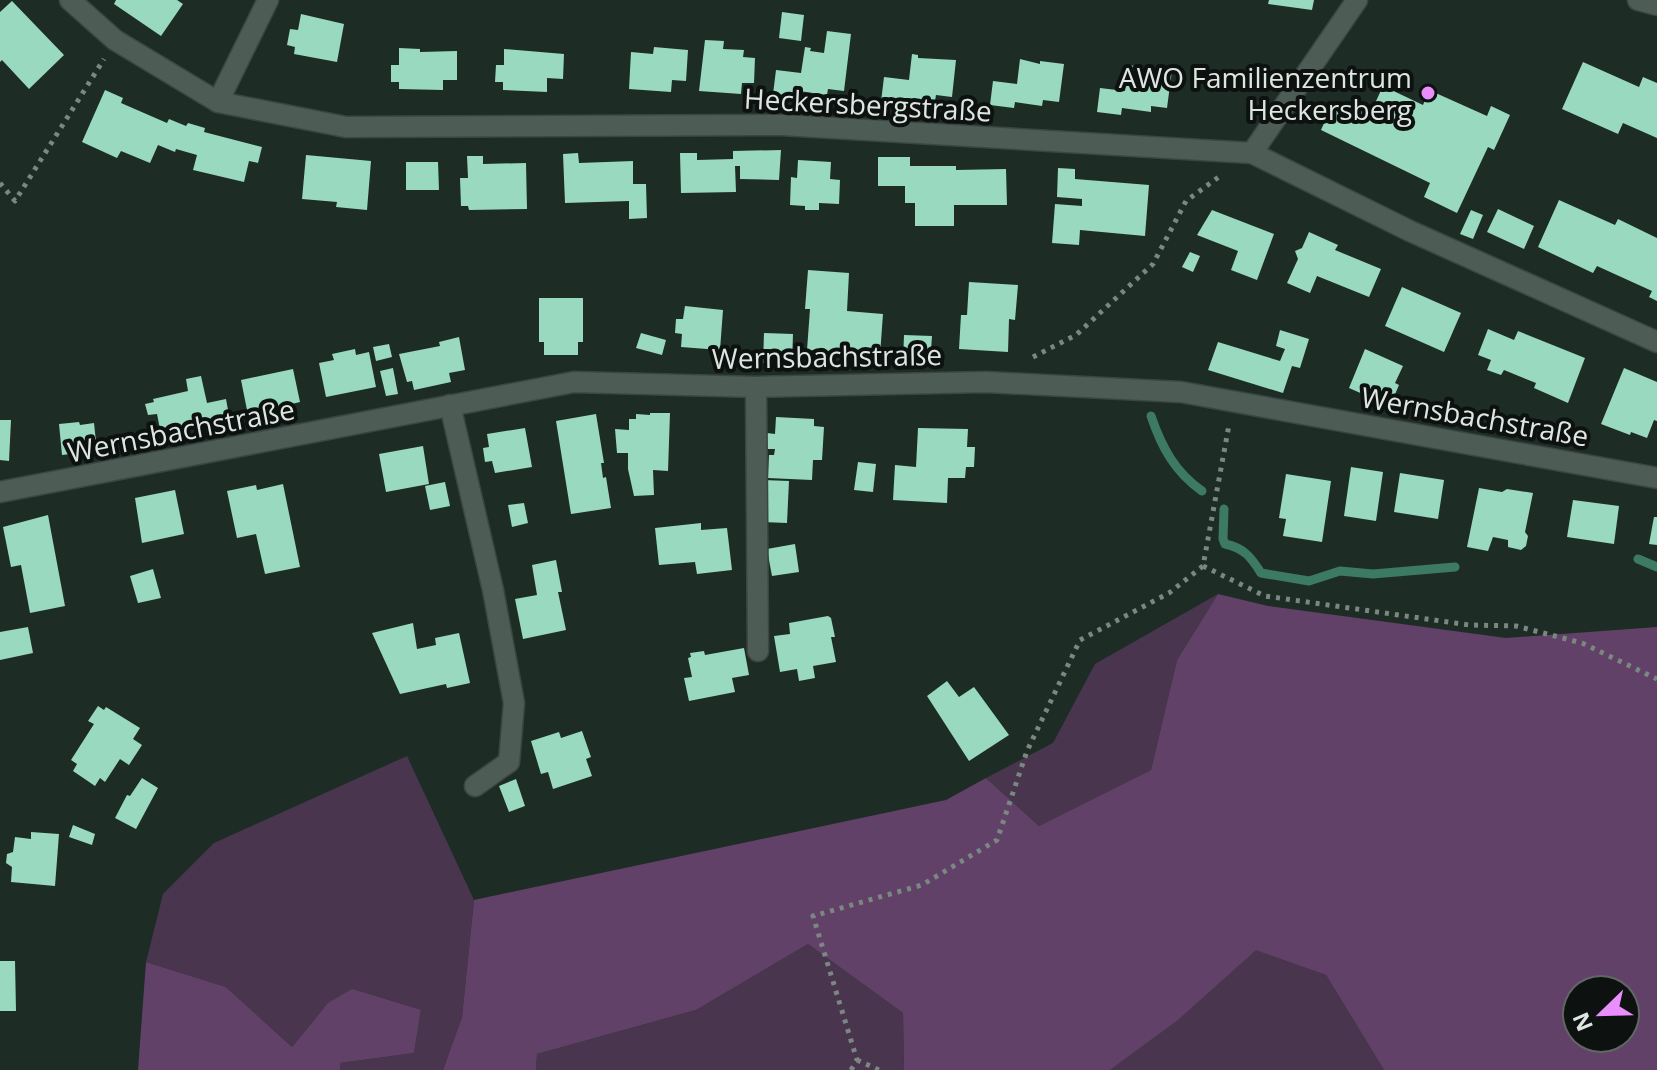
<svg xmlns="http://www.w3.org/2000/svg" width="1657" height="1070" viewBox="0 0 1657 1070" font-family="'Open Sans',sans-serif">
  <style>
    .green { fill: #4a354e }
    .forest { fill: #624168; fill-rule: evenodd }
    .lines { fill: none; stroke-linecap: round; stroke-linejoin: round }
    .stream { stroke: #3c7a63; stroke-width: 9 }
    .building { fill: #99d9bf }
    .minor-casing { stroke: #3b4642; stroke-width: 23 }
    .path { stroke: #7b8781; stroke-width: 5; stroke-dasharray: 4 6; stroke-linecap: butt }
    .minor { stroke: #4e5c56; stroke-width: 20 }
    .poi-dot { fill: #ea8dfd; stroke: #0d1210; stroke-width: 3 }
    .labels { text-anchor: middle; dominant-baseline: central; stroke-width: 8; stroke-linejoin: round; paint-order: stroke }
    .poi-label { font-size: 28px; fill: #dee6e2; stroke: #0d1210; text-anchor: end }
    .street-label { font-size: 28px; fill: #dee6e2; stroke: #0d1210 }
  </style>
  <rect width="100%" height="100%" fill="#1e2c26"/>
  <g class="green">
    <path d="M1218,594l-41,66 -26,110 -112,56 -53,-48 67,-35 42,-79z"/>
    <path d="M407,756l67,144 -12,117 -19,53h-103v-7l74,-10 7,-43 -97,-2 -32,39 -66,-60 -80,-25 17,-68 51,-51z"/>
    <path d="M808,944l95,69 1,57h-368l1,-16 159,-44z"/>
    <path d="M1256,949l70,26 58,95h-274l67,-49z"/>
  </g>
  <g class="forest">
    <path d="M1218,594l50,12 238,32 151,-11v443h-273l-58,-95 -70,-25 -79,71 -67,49h-206l-1,-57 -95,-69 -112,66 -159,44 -1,16h-93l19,-53 12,-117 472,-100 40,-22 53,48 112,-56 26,-110zM1577,990h48v48h-48z"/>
    <path d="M146,962l80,25 66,60 36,-44 24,-14 69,21 -7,43 -74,10v7h-202z"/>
  </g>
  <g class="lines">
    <g class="stream">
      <path d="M1151,416c11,32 24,56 51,75"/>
      <path d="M1224,509l-1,30 2,5c19,4 26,13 36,29l48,8 31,-10 33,3 82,-7"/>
      <path d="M1638,559l19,8"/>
    </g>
  </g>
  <g class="building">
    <path d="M116,0h61l6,4 -22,32 -47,-32z"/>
    <path d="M1269,0h45l-2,10 -44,-6z"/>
    <path d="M12,1l52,54 -35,34 -27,-29 -2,2v-50z"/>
    <path d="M782,12l22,3 -3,26 -22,-3z"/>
    <path d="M301,14l43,10 -7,38 -43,-8 1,-7 -8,-2 3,-16 8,1z"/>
    <path d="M827,31l24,3 -7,57 -16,-2 -1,6 -28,-4 -1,7 -25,-4 3,-24 25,3 4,-26 6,1 -1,3 14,2z"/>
    <path d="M705,40l19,1 -1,8 21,1 -1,7 12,1 -1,25h-12l-1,11 -42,-3z"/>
    <path d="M654,47l34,3 -2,31 -14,-1 -1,12 -42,-3 2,-37 22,2z"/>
    <path d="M399,48l21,1v3l37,-1v29h-14v10l-44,-1v-7h-8v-17h8z"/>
    <path d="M504,49l60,5 -1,25 -16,-1v14l-44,-2v-8h-8l1,-17h8z"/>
    <path d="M912,54l6,1v3l38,2 -4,37 -16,-2 -1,6 -29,-3v7l-25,-3 3,-25 25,3z"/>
    <path d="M1020,59l20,5v-3l24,3 -5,38 -16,-2 -1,6 -27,-4 -1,6 -24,-3 3,-24 24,3z"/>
    <path d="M1583,62l56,25 4,-10 14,6v55l-34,-15 -5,11 -56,-25z"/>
    <path d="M1128,65l7,1 -1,3 38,1 -5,38 -16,-2v6l-29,-4 -1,7 -24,-3 3,-24 25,3z"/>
    <path d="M1383,86l40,19 6,-15 58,26 4,-10 19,9 -16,35 -6,-3 -31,66 -33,-16 6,-14 -109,-53 12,-27 20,9 3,-7 15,7z"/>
    <path d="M105,90l18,8 -2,5 46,20 2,-4 17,7 2,-3 17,5 -1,4 58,15 -4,16 -9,-2 -5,21 -51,-12 4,-15 -21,-6 -1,3 -17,-7 -8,18 -29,-12 -4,7 -35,-16z"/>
    <path d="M781,150l-2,30 -39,-1v-13h-5l1,26 -55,1 -1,-40h17v7l36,-1v-8z"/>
    <path d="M578,153l1,10 54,-2v23h13l1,34 -18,1v-18l-64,2 -2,-49z"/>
    <path d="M306,155l65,6 -4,49 -31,-3 1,-5 -35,-3z"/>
    <path d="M467,156h16v8l43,-1 1,46 -58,1 -1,-4h-7l-1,-28h8z"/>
    <path d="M878,157h32v9h46v4l50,-1 1,36h-53v21h-39v-23h-10v-17h-27z"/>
    <path d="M798,160l33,2 -1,17 10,1 -1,24 -20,-1v7h-14v-4l-15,-1 1,-28 6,1z"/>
    <path d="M406,162h32l1,28h-33z"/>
    <path d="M1058,168l17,1v10l74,6 -4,51 -65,-6 -1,15 -27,-2 3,-39 27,2v-7l-25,-2z"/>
    <path d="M1559,200l56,25 3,-6 39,19v63l-8,-4 3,-6 -55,-25 -4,7 -55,-26z"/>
    <path d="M1498,209l36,17 -10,23 -37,-17z"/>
    <path d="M1212,210l62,24 -17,46 -26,-10 7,-19 -41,-16z"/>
    <path d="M1471,210l12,5 -10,24 -13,-5z"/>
    <path d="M1309,232l29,13 -3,5 46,19 -12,28 -52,-21 -7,17 -23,-10 11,-24 -3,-8 7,-3z"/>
    <path d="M1190,252l10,4 -7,16 -11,-5z"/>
    <path d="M808,270l41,3 -2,38 36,3 -3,41 -73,-5 3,-41h-5z"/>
    <path d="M969,282l49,3 -3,35 -6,-1 -1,33 -49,-3 2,-34h6z"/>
    <path d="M1402,287l59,26 -17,39 -59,-26z"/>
    <path d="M539,298h44v44h-5v13h-34v-13h-5z"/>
    <path d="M685,306l38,4 -3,40 -39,-3 1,-13 -7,-1 1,-14h7z"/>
    <path d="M1488,329l26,11 4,-9 67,27 -17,45 -34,-15 2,-5 -32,-13 -3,5 -14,-5 4,-10 -13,-5z"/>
    <path d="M1280,330l29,9 -9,29 -8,-2 -9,27 -75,-23 10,-28 62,19 5,-12 -9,-3z"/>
    <path d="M641,333l25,7 -4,15 -26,-7z"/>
    <path d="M764,333l29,1 -1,29h-29z"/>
    <path d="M904,335l28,1 -2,28 -27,-1z"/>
    <path d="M459,337l6,33 -16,3 2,9 -37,8 -2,-9 -5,1 -8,-28 41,-8 -1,-4z"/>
    <path d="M389,344l3,13 -16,4 -3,-14z"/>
    <path d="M355,349l1,6 13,-3 7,35 -50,10 -7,-34 15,-3 -2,-6z"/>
    <path d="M1365,349l38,17 -8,17 4,2 -9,21 -41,-18z"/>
    <path d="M393,368l5,26 -12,2 -6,-25z"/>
    <path d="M1624,368l33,14v39l-3,-1 -7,18 -16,-6 -1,3 -29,-11z"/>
    <path d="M293,369l7,33 -52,13 -7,-35z"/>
    <path d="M201,376l6,27 19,-4 4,22 -69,13 -4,-20 -9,1 -3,-11 9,-2 -1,-3 35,-8 -2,-12z"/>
    <path d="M650,413h20l-2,58 -15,-1 1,25 -20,1 -6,-27v-16h-11l-2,-24 14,1v-11h7v-5l14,1z"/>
    <path d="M596,414l8,49h-3l2,15 3,-1 5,31 -40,6 -15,-93z"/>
    <path d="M776,417l38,2v7l10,1 -2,33h-9l-1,20 -44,-2 1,-23h5l1,-6h-9l1,-16 8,1z"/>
    <path d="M0,420h11l-2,41 -9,-1z"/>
    <path d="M79,422l1,3 14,-2 3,28 -35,4 -3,-31z"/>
    <path d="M525,428l7,39 -37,6 -3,-12 -7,1 -2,-14 6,-1 -2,-13z"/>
    <path d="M918,428l50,1 -1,18h8l-1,20h-8l-1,11h-17l-1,25 -54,-3 2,-35 21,2z"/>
    <path d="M423,446l6,38 -43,8 -7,-38z"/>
    <path d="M858,462l18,2 -3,28 -19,-2z"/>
    <path d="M1351,467l32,5 -7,49 -32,-5z"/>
    <path d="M1400,473l44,7 -6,39 -44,-7z"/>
    <path d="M1286,474l45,7 -9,61 -39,-6 3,-17 -7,-1z"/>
    <path d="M763,480l26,1 -2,42 -25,-1z"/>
    <path d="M445,482l5,24 -20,4 -5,-24z"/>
    <path d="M283,484l17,83 -35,7 -9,-40 -19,4 -10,-47 29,-6 1,5z"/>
    <path d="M1479,488l23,4 5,-3 26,4 -8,39 3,4 -2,10 -5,4 -13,-3v-7l-15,-3 -5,14 -21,-4z"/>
    <path d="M175,490l9,44 -42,9 -7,-45z"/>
    <path d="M1573,500l46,6 -5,38 -47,-7z"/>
    <path d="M524,503l4,20 -16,4 -4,-22z"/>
    <path d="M48,515l17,91 -35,7 -9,-48 -10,2 -8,-40z"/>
    <path d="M1654,517h3v28l-8,-1z"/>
    <path d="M701,523v7l26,-2 5,42 -35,4 -2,-12 -36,3 -4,-37z"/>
    <path d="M795,544l4,28 -27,4 -5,-27z"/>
    <path d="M556,560l6,32h-4l8,38 -43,9 -8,-40 22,-4 -5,-30z"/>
    <path d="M153,569l8,29 -23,5 -8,-27z"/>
    <path d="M828,616l3,2 4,19h-4l5,25 -23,4 2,12 -16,3 -2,-12 -17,3 -6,-36 16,-2 -1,-11z"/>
    <path d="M413,623l4,26 19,-4 -1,-7 24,-5 11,50 -23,5 -1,-4 -46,10 -28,-61z"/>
    <path d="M28,627l5,26 -33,7v-28z"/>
    <path d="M744,648l5,27 -17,3 3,14 -46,9 -5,-23 8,-1 -4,-19 3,-1 -1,-4 14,-2 1,4z"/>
    <path d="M947,681l12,16 15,-10 35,48 -40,26 -42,-65z"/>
    <path d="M98,706l6,4 2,-3 34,21 -7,11 9,6 -13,20 -9,-6 -15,23 -5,-4 -5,8 -22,-15 4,-7 -6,-4 23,-36 -6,-3z"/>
    <path d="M582,731l9,26 -5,2 6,17 -39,13 -5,-17 -7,2 -10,-33 28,-9 2,6z"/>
    <path d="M142,778l16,10 -22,41 -21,-11 12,-23 3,1z"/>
    <path d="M516,779l9,27 -16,6 -10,-26z"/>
    <path d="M73,825l22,9 -3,11 -23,-8z"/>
    <path d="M31,832l28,2 -4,52 -44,-4 1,-15 -6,-4 1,-9 6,-2 2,-15 16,2z"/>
    <path d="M0,961h15l1,50h-16z"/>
  </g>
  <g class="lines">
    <g class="minor-casing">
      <g id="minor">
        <path d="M70,0l45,40 103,62 128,25 436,-2 470,28 158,78 247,111"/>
        <path d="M1638,0l19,5"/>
        <path d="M218,102l50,-102"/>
        <path d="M1252,153l105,-153"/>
        <path d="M756,387l2,264"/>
        <path d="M450,405l43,185 21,113 -5,59 -34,24"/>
        <path d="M0,492l574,-110 182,5 230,-5 195,10 476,86"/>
      </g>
    </g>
    <g class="path">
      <path d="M0,183l15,18 89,-142"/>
      <path d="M1033,357l43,-22 77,-71 33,-63 34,-25"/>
      <path d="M1203,566l62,30 204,29 47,1 66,17 75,36"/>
      <path d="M857,1060l22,10"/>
      <path d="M851,1070l6,-10 -44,-144 109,-31 75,-45 30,-89 53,-111 89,-47 34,-27 26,-141"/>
    </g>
    <use href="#minor" class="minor"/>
  </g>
  <circle class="poi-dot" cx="1428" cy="93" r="8"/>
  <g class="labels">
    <g class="poi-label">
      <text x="1412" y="77">AWO Familienzentrum<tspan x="1412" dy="32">Heckersberg</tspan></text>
    </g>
    <g class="street-label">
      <text transform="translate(868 104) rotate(3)">Heckersbergstraße</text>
      <text transform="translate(827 356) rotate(-1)">Wernsbachstraße</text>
      <text transform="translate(1475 416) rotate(10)">Wernsbachstraße</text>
      <text transform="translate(181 430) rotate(-11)">Wernsbachstraße</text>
    </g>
  </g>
  <g transform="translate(1601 1014) rotate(247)"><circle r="38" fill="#0d1210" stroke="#616764" stroke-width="2"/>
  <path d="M0-6L14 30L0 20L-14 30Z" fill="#ea8dfd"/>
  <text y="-12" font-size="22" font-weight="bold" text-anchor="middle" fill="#dee6e2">N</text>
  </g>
</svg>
